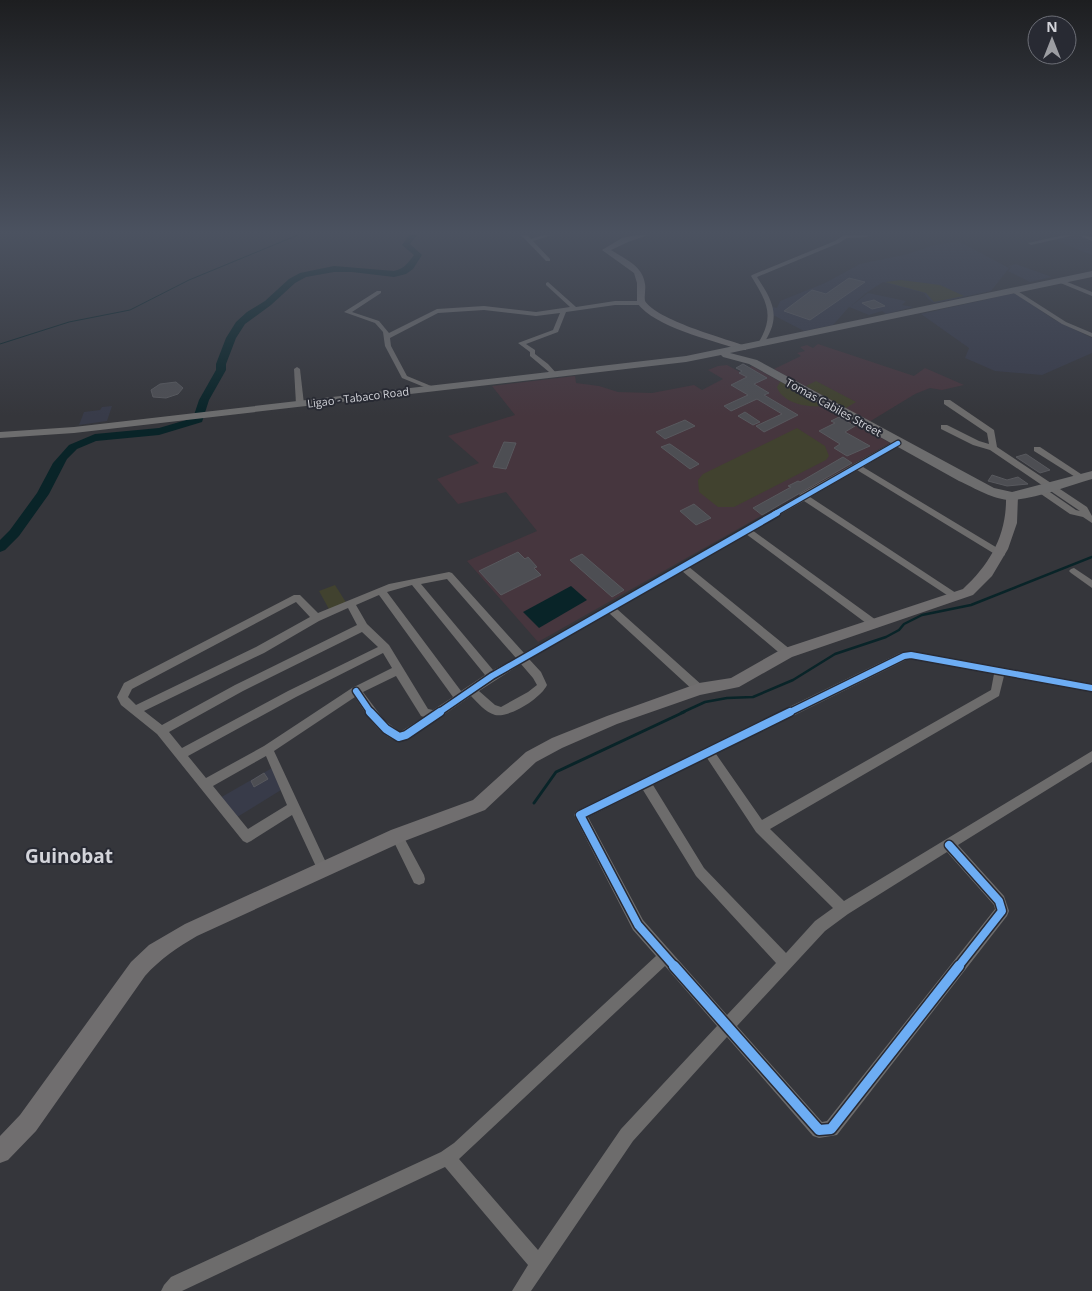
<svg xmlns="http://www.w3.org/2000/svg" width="1092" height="1291" viewBox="0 0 1092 1291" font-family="'Open Sans',sans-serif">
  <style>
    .built { fill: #383b49 }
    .education { fill: #46363e }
    .green { fill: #41422f }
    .water { fill: #092428 }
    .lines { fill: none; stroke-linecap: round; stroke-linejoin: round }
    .stream-far2 { stroke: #092428; stroke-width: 1 }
    .stream-far1 { stroke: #092428; stroke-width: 2.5 }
    .stream { stroke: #092428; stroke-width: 3 }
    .river { fill: #092428; fill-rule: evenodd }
    .building { fill: #4d4e53; stroke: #58595e }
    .street { fill: #6d6c6c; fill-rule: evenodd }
    .secondary { fill: #706e6f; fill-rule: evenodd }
    .primary { fill: #6d6d6e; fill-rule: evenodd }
    .cycleway-far3-casing { stroke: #282a33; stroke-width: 7 }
    .cycleway-far2-casing { stroke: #282a33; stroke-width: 9 }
    .cycleway-far1-casing { stroke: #282a33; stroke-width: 11 }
    .cycleway-casing { stroke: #282a33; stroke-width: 13 }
    .cycleway-far3 { stroke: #6dadf4; stroke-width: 4.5 }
    .cycleway-far2 { stroke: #6dadf4; stroke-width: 6 }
    .cycleway-far1 { stroke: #6dadf4; stroke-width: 8 }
    .cycleway { stroke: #6dadf4; stroke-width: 10 }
    .labels { text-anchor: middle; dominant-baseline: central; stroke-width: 4; stroke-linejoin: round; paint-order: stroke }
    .far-street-label { font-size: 11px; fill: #d3d4da; stroke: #282a33 }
    .near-quarter-label { font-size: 19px; font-weight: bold; fill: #d3d4da; stroke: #282a33 }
  </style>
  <rect width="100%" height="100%" fill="#35363b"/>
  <g class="built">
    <path d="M1080,235l12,5v15l-38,-15z"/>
    <path d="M958,241l51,27 -18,23 -57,12 -6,-4 -4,-6 -41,-11 -17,11 -16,14 18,-14 38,8 -4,4 11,2 -27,7 -4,-3 -13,4 -20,-8 -16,18 -29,6 -31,-16v-8l4,1 3,-7 45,-18 35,-19 48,-10 23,-8z"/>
    <path d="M1016,264l36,13 -22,5 -22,-11 3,-3 -3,-2z"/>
    <path d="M1015,293l38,26 39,19v15l-50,22 -47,-4 -30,-13 4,-10 -48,-34z"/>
    <path d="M112,406l-5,15 -28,4 5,-13 16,-2 2,-3z"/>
    <path d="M272,768l9,22 -47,29 -16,-20z"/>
  </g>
  <g class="education">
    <path d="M818,344l96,32 11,-8 39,17 -22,5 -12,-2 -15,6 -46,28 -95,-53 27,-13 -4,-3 8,-2 -5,-4 7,-2 6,3z"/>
    <path d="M727,365l13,7 12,-6 138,77 -352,199 -71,-81 70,-30 -31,-39 -48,12 -21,-25 42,-16 -31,-27 67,-21 -23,-29 83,-10 1,7 23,3 19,6 34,1 42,-8 8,5 21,-11 -15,-9 10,-4z"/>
  </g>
  <g class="green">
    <path d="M901,280l39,5 24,11 -30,6 -8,-9 -41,-11z"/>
    <path d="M816,381l40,21 -10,6 -40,-22z"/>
    <path d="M780,382h1l42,24c-15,2 -41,-3 -46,-19z"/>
    <path d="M797,428l28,18 4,10 -3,4 -92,47h-16l-19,-15 -1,-12 5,-6z"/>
    <path d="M335,585l12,19 -17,7 -11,-20z"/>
  </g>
  <path class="water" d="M571,586l16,14 -48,28 -16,-16z"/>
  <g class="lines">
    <path class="stream-far2" d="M0,344l69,-22 61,-12 59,-30 109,-45"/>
    <path class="stream-far1" d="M681,713l24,-11 22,-4 26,-1 40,-17 42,-26 51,-17 13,-7 5,-6 18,-9 49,-10 121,-48"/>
    <path class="stream" d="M534,803l22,-31 128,-60"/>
    <path class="river" d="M409,235h8l-7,9 12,11 -9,14 -7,5 -12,3 -42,-5h-18l-28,5 -11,6 -24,22 -26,19 -9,14 -10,26v6l-17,30 -7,22 -43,13 -63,6 -19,8 -10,10 -18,35 -30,42 -14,14 -5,2v-12l10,-10 27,-37 16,-30 16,-18 26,-11 64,-6 34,-10 6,-18 17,-30v-6l10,-26 10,-16 11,-10 18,-11 24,-22 11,-6 34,-7 60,5c10,-2 14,-8 20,-16l-12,-10z"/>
  </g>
  <g class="building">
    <path d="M849,278l16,4 -55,38 -26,-9 28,-21 14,4z"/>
    <path d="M874,300l11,6 -13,3 -10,-6z"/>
    <path d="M743,364l24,14 -13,6 15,9 -5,2 34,20 -34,17 -8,-6 26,-12 -25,-15 -26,12 -7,-5 24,-11 -17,-10 16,-8 -8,-4 3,-2 -6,-3z"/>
    <path d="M176,382l7,6 -5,6 -12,4 -13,-1 -2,-7 9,-6z"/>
    <path d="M745,412l15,10 -7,3 -15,-9z"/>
    <path d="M839,417l16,9 -10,6 25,14 -23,10 -13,-8 6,-4 -21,-13 16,-8 -4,-2z"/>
    <path d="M685,420l10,6 -30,13 -9,-7z"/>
    <path d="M504,442l12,1 -10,26 -13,-2z"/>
    <path d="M669,444h1l29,20 -9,5 -29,-22z"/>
    <path d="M1026,454l24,16 -10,3 -24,-16z"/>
    <path d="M843,457l9,6 -90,52 -9,-7 38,-21 -3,-1 10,-5 2,1z"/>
    <path d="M992,475l15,5 11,-3 10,7 -21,2 -19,-5z"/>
    <path d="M694,504l17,14 -15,7 -16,-14z"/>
    <path d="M518,552l7,7 3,-2 9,10 -3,1 7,7 -40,20 -22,-24z"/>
    <path d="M582,554l42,36 -12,7 -42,-37z"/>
    <path d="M264,773l4,6 -14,8 -3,-6z"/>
  </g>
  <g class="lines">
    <g class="street">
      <path d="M521,235h6l4,4 13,-4h8l-19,6 17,18v2h-4z"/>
      <path d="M844,235h26l-3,2 -20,1 -8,5 -82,34c18,27 24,41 5,69h-4l-1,-1c18,-28 11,-42 -6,-69l1,-1 83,-34z"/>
      <path d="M1064,235h11l-44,10 -3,-2z"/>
      <path d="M1080,235l12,2v4l-11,-5z"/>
      <path d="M1060,279l32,13v4l-34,-14 -1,-1z"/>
      <path d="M548,282l28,25 39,-6h26l3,2 -3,2h-26l-49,7 -8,20 -32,12 9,6v4l13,10 9,10v2l-2,1 -25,-21v-4l-12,-9 35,-13 7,-17 -24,3 -52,-6 -46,3 -48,25 1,8 16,30 29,12v2l-2,1 -32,-13 -17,-32 -2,-14 -8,-9 -31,-11 33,-21h4v2l-29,19 27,9 10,12 48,-24 47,-3 52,6 34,-5 -24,-22v-2z"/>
      <path d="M1012,290h4l50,32 26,11v4l-30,-13 -50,-32z"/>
      <path d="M297,367l3,2 4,35 -4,2 -4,-2 -2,-35z"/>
      <path d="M944,400h6l44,30 3,17 90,60 5,9v7l-9,-6 -13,-3 -32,-22v-4h6l32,22 4,1 -90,-61 -17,-5 -32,-16v-4h6l32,16 10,3 -2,-11 -43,-29z"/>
      <path d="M895,441h6l1,2 -39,24 141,85 1,2 -1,2h-6l-141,-86 -47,27 149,98 2,2 -2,2h-6l-149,-98 -52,29 124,90 2,3 -2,3h-6l-124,-92 -57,33 102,83 1,3 -1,3h-8l-101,-85 -65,38 86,77 1,3 -1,3 -4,1 -4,-1 -86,-79 -80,46 12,13 6,13c-6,13 -37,33 -52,30 -10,-3 -17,-12 -24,-19l-61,42 -11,4c-22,-8 -32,-27 -44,-45l-81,54 55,118 -2,4 -4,2 -4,-2 -27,-58 -41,26 -4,2 -4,-2 -86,-107 -36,-29 -4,-8 7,-14 170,-88h6l18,18 71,-29 60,-12 3,1 72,80 275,-157 1,-2zM447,579l69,79 -23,12 -72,-86zM412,585l73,90 -24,16 -74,-99zM379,595l74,102 -20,13 -5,-1 -39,-64 -22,-21 -11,-19zM296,602l14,15 -54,30 -120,58 -8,-8 4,-8zM348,608l9,17 -122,60 -73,40 -18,-14 120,-58 55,-32zM362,632l16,15 -90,44 -106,57 -13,-16 74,-41zM383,653l9,15 -40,20 -88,58 -58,32 -18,-22 108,-59zM521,664l12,14 4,7 -9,7 -27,15 -6,-2 -16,-14zM396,676l25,40 3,1 -24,15 -16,-12 -21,-28zM266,756l21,49 -39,24 -35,-43z"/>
      <path d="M1034,447h6l47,31 -4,3 -3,-1 -46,-29z"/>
      <path d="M1074,568l18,12v8l-21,-15 -2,-2 2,-2z"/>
      <path d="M911,651l181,33v8l-88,-16 -5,20 -229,133 74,72 248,-150v11l-134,83 46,51 5,15 -2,5 -170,219 -18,3 -6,-2 -86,-99 -94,104 -102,150h-19l16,-26 -83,-98 -263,124h-21l3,-6 7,-8 270,-125 13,-9 202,-187 -23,-26 -57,-111 -2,-4 2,-4 324,-158zM911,659l83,15 -3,16 -229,130 -46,-66 190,-94zM707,758l49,74 77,76 -18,13 -29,32 -82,-85 -51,-83zM643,790l53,86 80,87 -49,52 -84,-95 -55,-103zM947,852l47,53 1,4 -168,212 -5,1 -85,-96 88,-95 23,-17zM665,966l52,60 -96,103 -83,121 -79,-91z"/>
      <path d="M397,830l4,2 23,43 1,4 -1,4 -5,2 -5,-2 -21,-43 -2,-4 2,-4z"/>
    </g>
    <g class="secondary">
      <path d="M636,235h12l-20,7 -17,8c14,9 32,16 34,34 1,6 -1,11 0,17 12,19 78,37 101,45v4h-6c-30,-11 -84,-22 -103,-47v-20l-3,-10 -32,-23 20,-12z"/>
      <path d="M1012,492l6,4 -1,27 -9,26 -16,27 -19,19 -181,62 -53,30 -39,8 -83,29 -55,24 -26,14 -51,48 -83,32 -205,94c-19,11 -37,23 -52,40l-109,155 -28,29 -8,3v-27l20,-21 111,-153 18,-17 36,-21 206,-94 82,-30 53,-48 26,-14 55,-22 92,-33 32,-5 51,-29 181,-60c28,-26 44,-55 43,-93z"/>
    </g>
    <path class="primary" d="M1092,271v6l-362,76 27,7 237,128 18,4 80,-21v8c-25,7 -53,19 -79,21 -18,1 -38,-12 -54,-19l-210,-117 -26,-7 -2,-2 -35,7 -612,71 -74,5v-6l74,-5 612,-71z"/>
    <g class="cycleway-far3-casing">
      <path id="cycleway-far3" d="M774,514l124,-71"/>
    </g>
    <g class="cycleway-far2-casing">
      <g id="cycleway-far2">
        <path d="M356,691l15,22"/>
        <path d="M438,713l54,-37 285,-163"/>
        <path d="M788,713l116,-57 7,-1 181,33"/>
      </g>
    </g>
    <g class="cycleway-far1-casing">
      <g id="cycleway-far1">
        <path d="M370,712l16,17 13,8 7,-2 34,-23"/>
        <path d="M949,845l50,56 3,10 -44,56"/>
        <path d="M675,967l-37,-42 -58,-110 210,-103"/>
      </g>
    </g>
    <g class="cycleway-casing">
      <path id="cycleway" d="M674,966l145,164 12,-1 128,-163"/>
    </g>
    <use href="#cycleway-far3" class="cycleway-far3"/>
    <use href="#cycleway-far2" class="cycleway-far2"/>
    <use href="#cycleway-far1" class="cycleway-far1"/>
    <use href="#cycleway" class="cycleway"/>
  </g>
  <linearGradient id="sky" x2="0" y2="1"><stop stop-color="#1d1e20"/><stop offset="0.56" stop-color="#4b5260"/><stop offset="1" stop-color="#4b5260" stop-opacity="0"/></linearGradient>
  <rect width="1092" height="416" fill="url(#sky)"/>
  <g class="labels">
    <g class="far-street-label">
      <text transform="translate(358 397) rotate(-7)">Ligao - Tabaco Road</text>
      <text transform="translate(834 407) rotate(29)">Tomas Cabiles Street</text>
    </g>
    <g class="near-quarter-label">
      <text x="69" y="856">Guinobat</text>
    </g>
  </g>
  <g transform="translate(1052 40)"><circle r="24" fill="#282a33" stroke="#6c6e76"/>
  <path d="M0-4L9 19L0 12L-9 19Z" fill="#9c9da2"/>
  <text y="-8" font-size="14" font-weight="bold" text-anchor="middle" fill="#d3d4da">N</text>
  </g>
</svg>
